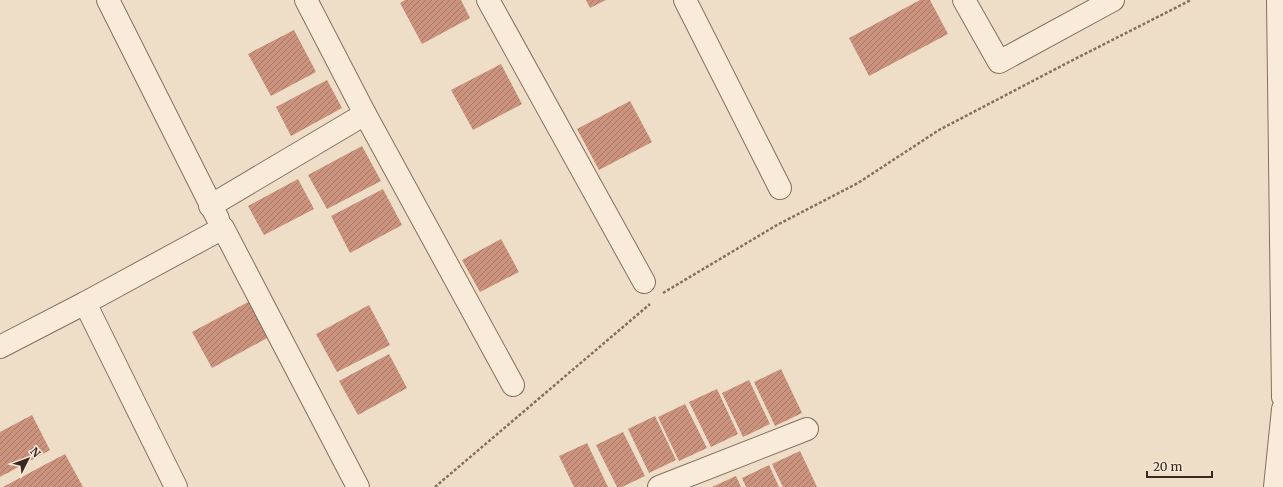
<svg xmlns="http://www.w3.org/2000/svg" width="1283" height="487" viewBox="0 0 1283 487" font-family="Merriweather,serif">
  <style>
    .building { fill: url(#building-hatch) }
    .lines { fill: none; stroke-linecap: round; stroke-linejoin: round }
    .minor-casing { stroke: #896e5d; stroke-width: 24 }
    .path { stroke: #896e5d; stroke-width: 2.5; stroke-dasharray: 3 2; stroke-linecap: butt }
    .minor { stroke: #f8ebda; stroke-width: 22 }
  </style>
  <defs>
    <pattern id="building-hatch" width="6" height="6" patternUnits="userSpaceOnUse"><rect width="6" height="6" fill="#cb937e"/><path d="M-1 1l2-2M0 6l6-6M5 7l2-2" fill="none" stroke="#a67867"/></pattern>
  </defs>
  <rect width="100%" height="100%" fill="#eeddc7"/>
  <g class="building">
    <path d="M405,0h56l9,18 -48,26 -22,-41z"/>
    <path d="M586,0h20l-16,8z"/>
    <path d="M920,0h10l18,34 -79,42 -20,-38z"/>
    <path d="M294,30l22,42 -45,24 -23,-42z"/>
    <path d="M501,64l21,40 -49,26 -22,-40z"/>
    <path d="M327,80l15,28 -51,28 -15,-29z"/>
    <path d="M630,101l22,41 -53,28 -22,-41z"/>
    <path d="M362,146l19,35 -54,28 -19,-34z"/>
    <path d="M298,179l16,30 -50,26 -16,-29z"/>
    <path d="M383,189l19,36 -52,28 -19,-37z"/>
    <path d="M501,239l18,33 -39,20 -18,-32z"/>
    <path d="M250,301l19,36 -57,31 -20,-36z"/>
    <path d="M369,305l21,40 -53,27 -21,-38z"/>
    <path d="M389,354l18,34 -49,27 -19,-34z"/>
    <path d="M781,369l21,44 -27,13 -21,-44z"/>
    <path d="M749,380l21,44 -27,13 -21,-44z"/>
    <path d="M717,389l21,45 -27,13 -22,-45z"/>
    <path d="M685,404l22,44 -28,13 -21,-44z"/>
    <path d="M32,415l18,35 -50,27v-45z"/>
    <path d="M655,416l21,44 -27,13 -21,-44z"/>
    <path d="M623,432l22,44 -23,11h-5l-21,-42z"/>
    <path d="M587,443l21,44h-34l-15,-31z"/>
    <path d="M800,451l17,36h-34l-11,-23z"/>
    <path d="M65,454l18,33h-80z"/>
    <path d="M769,465l10,22h-33l-4,-9z"/>
    <path d="M736,476l5,11h-29z"/>
  </g>
  <g class="lines">
    <g class="minor-casing">
      <g id="minor">
        <path d="M108,0l110,219"/>
        <path d="M488,0l156,282"/>
        <path d="M685,0l95,188"/>
        <path d="M964,0l35,62 114,-62"/>
        <path d="M1278,0l5,397"/>
        <path d="M365,114l148,271"/>
        <path d="M210,206l155,-92 -59,-114"/>
        <path d="M0,347l85,-44"/>
        <path d="M176,487l-91,-184 138,-75 135,259"/>
        <path d="M659,487l148,-58"/>
        <path d="M1275,487l8,-78"/>
      </g>
    </g>
    <g class="path">
      <path d="M663,293l114,-68 81,-42 81,-53 130,-68 122,-62"/>
      <path d="M435,487l215,-183"/>
    </g>
    <use href="#minor" class="minor"/>
  </g>
  <g transform="translate(28 459) rotate(48)" stroke="#f5e8d7" stroke-width="3" paint-order="stroke">
  <path d="M0-3L7 15L0 10L-7 15Z" fill="#3a2920"/>
  <text y="-6" font-size="11" font-weight="bold" text-anchor="middle" fill="#3a2920">N</text>
  </g>
  <path d="M1147 471v6h65v-6" fill="none" stroke="#3a2920" stroke-width="2"/>
  <text x="1153" y="471" font-size="12" fill="#3a2920" stroke="#f5e8d7" stroke-width="3" paint-order="stroke">20 m</text>
</svg>
